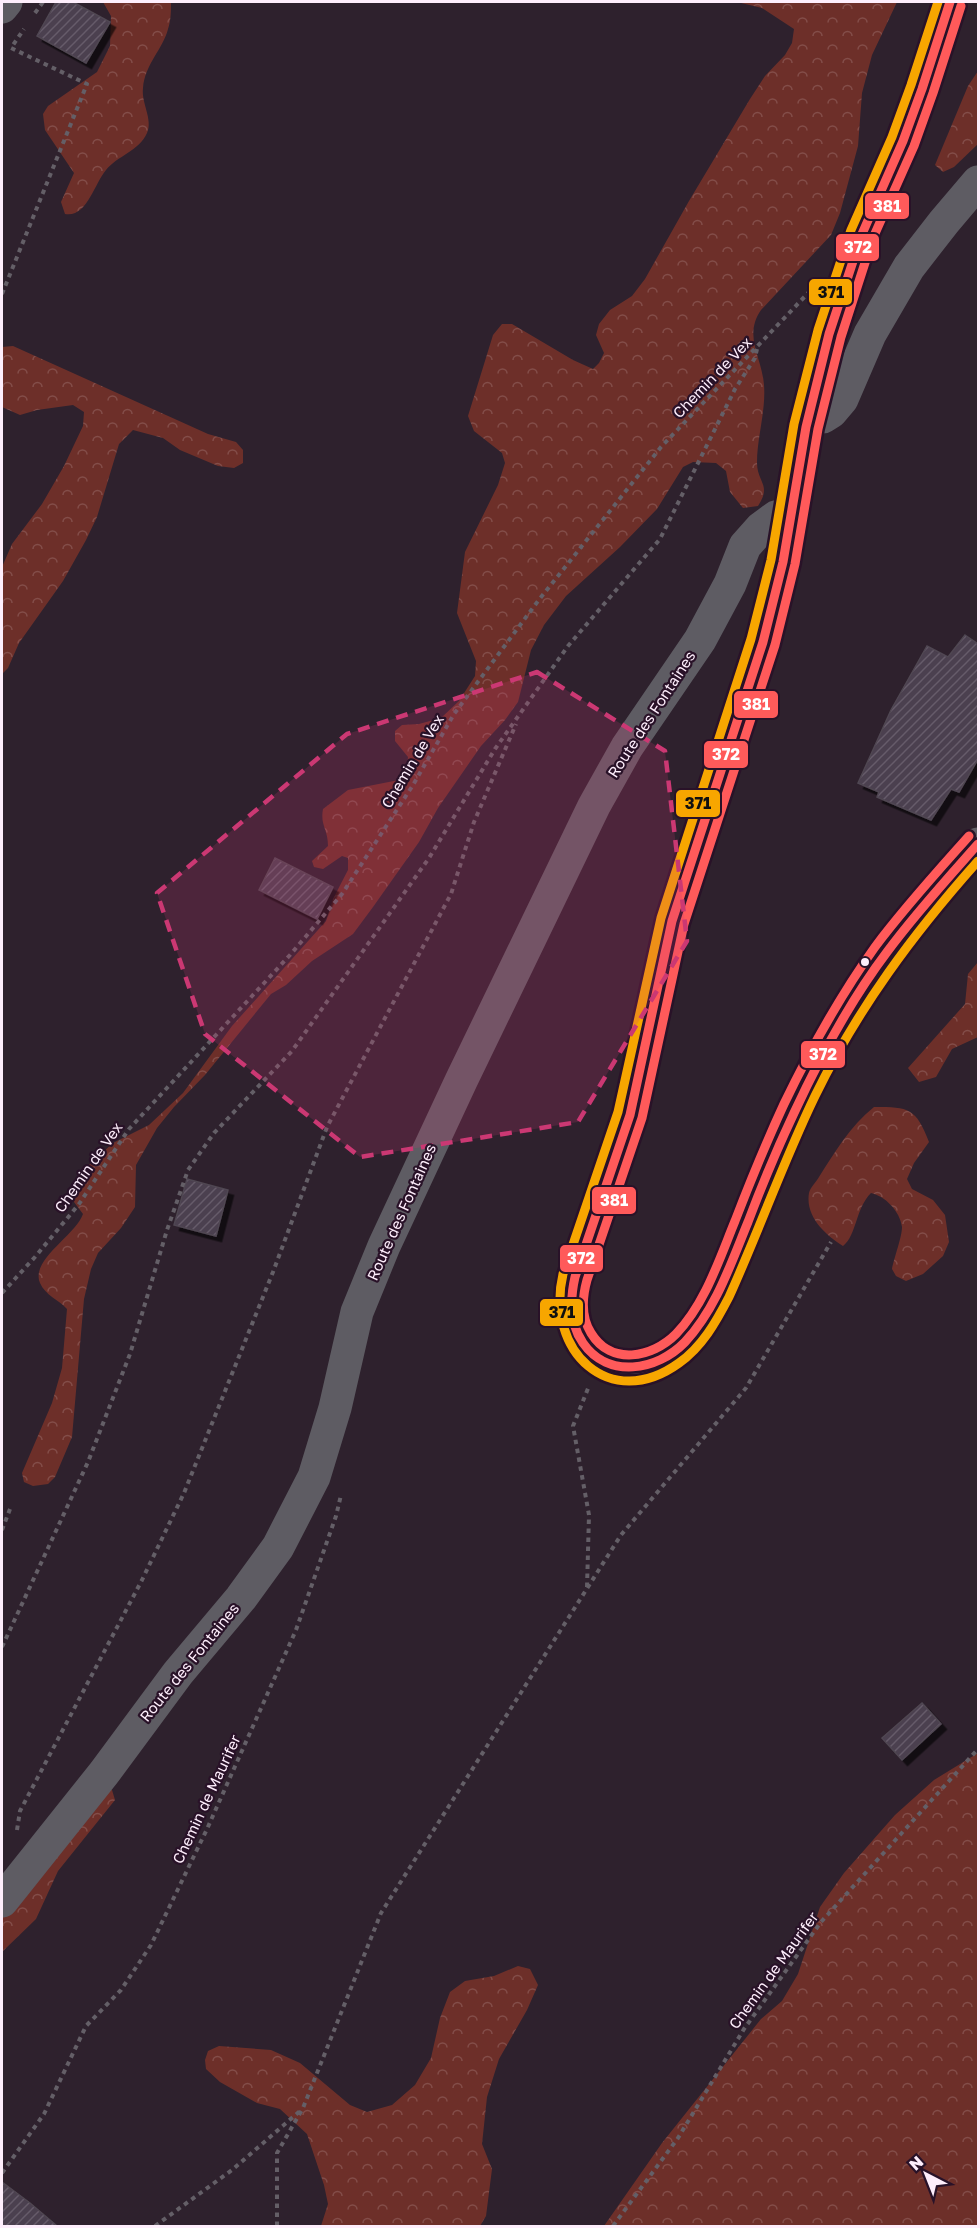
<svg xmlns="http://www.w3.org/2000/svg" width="980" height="2228" viewBox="0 0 980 2228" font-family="'Golos Text',sans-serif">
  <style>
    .forest { fill: url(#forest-crowns) }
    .building { fill: url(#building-hatch); stroke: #504752; stroke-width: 1.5; filter: url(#shadow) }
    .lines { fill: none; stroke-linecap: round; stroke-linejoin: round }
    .path { stroke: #645f67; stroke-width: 4; stroke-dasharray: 4.5 4.5; stroke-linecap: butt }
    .minor { stroke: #5e5c63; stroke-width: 33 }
    .major { stroke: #615c65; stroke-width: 33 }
    .bus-1-casing { stroke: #291228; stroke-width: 14 }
    .bus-2-casing { stroke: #291228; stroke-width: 14 }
    .bus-3-casing { stroke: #291228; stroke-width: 14 }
    .bus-1 { stroke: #ff5a5a; stroke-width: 9 }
    .bus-2 { stroke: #f7a600; stroke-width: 9 }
    .bus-3 { stroke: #ff5a5a; stroke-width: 9 }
    .marked { fill: #cb3873; fill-opacity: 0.2; stroke: #cb3873; stroke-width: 4.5; stroke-dasharray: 12 8; stroke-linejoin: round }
    .bus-dot { fill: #feeefc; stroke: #291228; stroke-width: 2 }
    .labels { text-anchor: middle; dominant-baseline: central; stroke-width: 4.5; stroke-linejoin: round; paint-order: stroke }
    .street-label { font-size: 15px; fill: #feeefc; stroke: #291228 }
    .line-badge { stroke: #291228; stroke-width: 2 }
    .badge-label { font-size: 16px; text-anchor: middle; font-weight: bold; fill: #fff }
    .pale-badge-label { font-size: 16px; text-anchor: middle; font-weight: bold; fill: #111 }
  </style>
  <defs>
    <pattern id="forest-crowns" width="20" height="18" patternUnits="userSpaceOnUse" patternTransform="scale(1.5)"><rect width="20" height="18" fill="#6d2f29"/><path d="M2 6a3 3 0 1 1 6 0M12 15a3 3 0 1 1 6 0" fill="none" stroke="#834d49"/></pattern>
    <pattern id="building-hatch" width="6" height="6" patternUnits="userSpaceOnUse" patternTransform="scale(1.5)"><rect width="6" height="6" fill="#4b3f4f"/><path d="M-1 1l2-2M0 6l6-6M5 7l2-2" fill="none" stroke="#665b69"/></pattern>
    <filter id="shadow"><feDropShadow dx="5.5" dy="5.5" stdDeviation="0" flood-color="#0009"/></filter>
  </defs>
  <rect width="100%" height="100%" fill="#2e212d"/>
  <g class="forest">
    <path d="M103,2h68c0,8 0,19 -3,27 -5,20 -23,35 -25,59 -2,15 10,31 4,45 -8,18 -30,23 -41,37 -12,14 -19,48 -41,44l-4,-12 13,-29 -29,-43 -2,-16 5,-8 49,-34 13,-26 1,-30z"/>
    <path d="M737,2h160l-25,53 -10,38 -4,53 -18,67 -9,22 -70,75c-18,26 1,47 3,75 2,26 -7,52 -7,78 0,19 15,22 1,43l-15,2 -13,-16 -4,-21 -10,-8 -23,-1 -10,5 -26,42 -37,38 -54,49 -22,29 -13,25 -13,52 -13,18 -24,26 -43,62 -19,34 -46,65 -20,27 -41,27 -26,24 -15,9 -66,81 -31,32 -17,21 -21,37 -1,42 -14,21 -23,25 -7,16 -7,30 -12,138 -17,40 -7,7 -15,2 -9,-4 -2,-9 30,-70 10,-35 5,-59c-8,-9 -22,-14 -27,-26 -10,-23 36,-48 43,-69l-12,-16v-12l9,-13 33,-30 36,-18 34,-32 49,-67 94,-105 7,-22 15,-29v-12l-6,-2 -19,13 -9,-2 -2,-6 16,-15c0,-17 -8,-20 -5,-37l25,-19 51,-10 8,-11 1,-12 -13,-16v-10l7,-6 17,-1 22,-6 18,-17 16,-25 1,-15 -19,-48 8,-61 33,-67 7,-22 -3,-10 -28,-22 -6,-15 25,-81 9,-11h10l61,36 20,9 6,-6 5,-10 -8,-18 3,-11 11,-14 22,-14 13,-17 44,-78 61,-102 15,-23 20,-21 7,-12 2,-14 -32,-21z"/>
    <path d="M978,71v73l-24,23 -11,5 -8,-7 33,-79z"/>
    <path d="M13,346l195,88 28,8 7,8v13l-9,5 -16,-2 -38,-16 -17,-12 -30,-8 -14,14 -22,73 -11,23 -23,41 -44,62 -11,25 -6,6v-107l10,-23 30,-40 22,-38 19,-40 1,-14 -11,-7 -36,5 -17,5 -18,-8v-60z"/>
    <path d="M978,962v75l-26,12 -16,28 -17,5 -11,-14 57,-64 3,-30z"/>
    <path d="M874,1107c35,0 42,1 55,35l-15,21 -7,16 5,10 21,11 12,15 4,27 -6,14 -20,18 -17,7 -10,-5 -4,-7c2,-11 10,-32 10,-42 -2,-16 -17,-31 -31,-34 -16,16 -14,42 -28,53 -17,-11 -38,-29 -34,-53 1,-5 7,-11 10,-16 16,-25 31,-51 55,-70z"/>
    <path d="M978,1753v473h-374l58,-83 99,-124 21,-18 16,-27 22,-67 24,-34 51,-58 39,-35z"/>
    <path d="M104,1789l8,1 3,10 -57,71 -22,48 -34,33v-41z"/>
    <path d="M518,1966l12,3 8,16 -11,25 -28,49 -12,38 -5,47 10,25 -6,47 -6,10h-159l7,-22 -4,-19 -17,-51 -27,-25 -23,-6 -37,-21 -14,-13 -1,-9 3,-9 11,-5 52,4 29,13 50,42 17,7 25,-7 23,-20 16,-27 9,-40 10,-26 15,-11 29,-5z"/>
  </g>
  <g class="building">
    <path d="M56,2h17l37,20 -24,41 -49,-27z"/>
    <path d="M965,635l13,9v115l-19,33 -8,-3 -20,31 -54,-23 2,-5 -21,-9 33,-73 36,-64 21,11z"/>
    <path d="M275,858l58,29 -16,32 -58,-29z"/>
    <path d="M187,1179l41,11 -12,46 -42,-11z"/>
    <path d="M922,1703l19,21 -39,36 -20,-22z"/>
    <path d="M2,2182l28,21 27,23h-55z"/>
  </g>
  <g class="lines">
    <g class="path">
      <path d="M35,13l8,-11"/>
      <path d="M2,294l85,-210 -76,-36 13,-19"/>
      <path d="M2,1293l33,-36 44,-53 50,-75 161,-174 52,-61 71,-109 41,-71 84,-113 123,-154 150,-157"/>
      <path d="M2,1530l8,-21"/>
      <path d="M587,1587l2,-72 -16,-89 16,-40"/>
      <path d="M2,1647l86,-185 42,-108 37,-124 21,-60 26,-37 78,-82 137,-193 66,-109 73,-103 92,-107 75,-150 20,-31 2,-9"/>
      <path d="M17,1830l3,-19 122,-231 42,-87 89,-221 54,-145 124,-233 23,-72 42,-98"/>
      <path d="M2,2173l42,-59 42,-88 35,-36 30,-45 56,-116 89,-199 40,-114 5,-21"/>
      <path d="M155,2226l77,-56 68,-59"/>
      <path d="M277,2226v-73l26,-45 78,-195 240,-378 125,-147 85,-146"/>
      <path d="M613,2226l65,-88 66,-109 77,-107 157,-173"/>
    </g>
    <g class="minor">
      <path d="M2,7l4,-5"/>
      <path d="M808,415l15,2 8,-5 11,-13 28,-65 39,-67 35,-45 34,-40"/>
      <path d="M2,1901l102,-128 74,-100 63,-75 37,-51 36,-70 21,-69 22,-96 27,-66 77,-165 133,-275 33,-59 73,-107 30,-56 15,-38 16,-18 15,-11 14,-3"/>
    </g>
    <path class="major" d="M950,2l-28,87 -19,52 -41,93 -33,100 -23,93 -23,135 -20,80 -22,72 -49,141 -20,66 -29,141 -13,53 -55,162c-6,22 -6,45 7,65 24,38 73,30 101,2 24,-24 37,-56 50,-86 17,-42 33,-84 52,-126 25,-56 54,-111 89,-162 31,-45 68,-86 104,-126"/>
    <g class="bus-1-casing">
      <path id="bus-1" d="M950,2l-28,87 -19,52 -41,93 -33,100 -23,93 -23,135 -20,80 -91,279 -42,194 -55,162c-5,22 -6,46 8,66 25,36 74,28 102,-1 31,-33 46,-79 63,-120 14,-37 29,-73 46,-109 26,-56 56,-112 93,-161 28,-38 60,-73 91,-108"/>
    </g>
    <g class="bus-2-casing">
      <path id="bus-2" d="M938,2l-27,83 -19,52 -41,93 -33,100 -24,94 -23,136 -20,79 -90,279 -43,194 -55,162c-18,77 47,139 116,89 23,-16 37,-41 50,-66 30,-66 54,-135 86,-201 43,-88 98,-162 163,-235"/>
    </g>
    <g class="bus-3-casing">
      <path id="bus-3" d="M961,6l-28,87 -19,53 -41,92 -32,99 -23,92 -23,135 -20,81 -91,279 -42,194 -55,162c-5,18 -6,37 4,53 20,33 61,25 85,1 29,-30 43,-74 59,-113 15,-39 31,-78 49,-117 26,-54 56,-108 91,-157 29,-39 62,-75 94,-111"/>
    </g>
    <use href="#bus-1" class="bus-1"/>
    <use href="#bus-2" class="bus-2"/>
    <use href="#bus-3" class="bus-3"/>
  </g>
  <path class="marked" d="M537,672l128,79 22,190 -109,181 -218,35 -155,-123 -48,-141 190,-159z"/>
  <circle class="bus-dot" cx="865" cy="962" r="5"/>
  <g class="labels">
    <g class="street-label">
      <text transform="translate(712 377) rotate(-46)">Chemin de Vex</text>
      <text transform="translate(651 714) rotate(-57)">Route des Fontaines</text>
      <text transform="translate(412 761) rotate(-59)">Chemin de Vex</text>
      <text transform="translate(88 1167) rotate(-55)">Chemin de Vex</text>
      <text transform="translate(401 1212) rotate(-66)">Route des Fontaines</text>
      <text transform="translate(189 1662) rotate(-51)">Route des Fontaines</text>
      <text transform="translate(206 1799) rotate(-65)">Chemin de Maurifer</text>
      <text transform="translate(773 1970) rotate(-54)">Chemin de Maurifer</text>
    </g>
  </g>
  <g class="line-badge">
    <rect x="864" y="192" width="46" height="28" rx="6" fill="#ff5a5a"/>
    <rect x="835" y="233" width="45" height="29" rx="6" fill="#ff5a5a"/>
    <rect x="808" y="278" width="45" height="28" rx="6" fill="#f7a600"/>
    <rect x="733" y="690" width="46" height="29" rx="6" fill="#ff5a5a"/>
    <rect x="703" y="740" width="46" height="29" rx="6" fill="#ff5a5a"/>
    <rect x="675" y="789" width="46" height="29" rx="6" fill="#f7a600"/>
    <rect x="800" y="1040" width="46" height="29" rx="6" fill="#ff5a5a"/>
    <rect x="591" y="1186" width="46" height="29" rx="6" fill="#ff5a5a"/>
    <rect x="559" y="1244" width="45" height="29" rx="6" fill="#ff5a5a"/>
    <rect x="539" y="1298" width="45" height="29" rx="6" fill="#f7a600"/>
  </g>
  <g class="badge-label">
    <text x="887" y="212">381</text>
    <text x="858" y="253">372</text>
    <text x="756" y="710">381</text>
    <text x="726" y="760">372</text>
    <text x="823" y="1060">372</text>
    <text x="614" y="1206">381</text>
    <text x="581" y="1264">372</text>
  </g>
  <g class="pale-badge-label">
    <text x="831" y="298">371</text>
    <text x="698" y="809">371</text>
    <text x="562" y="1318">371</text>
  </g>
  <rect width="980" height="2228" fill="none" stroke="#feeefc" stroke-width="6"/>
  <g transform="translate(926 2174) rotate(318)" stroke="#291228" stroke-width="4.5" paint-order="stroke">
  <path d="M0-4.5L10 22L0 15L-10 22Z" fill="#feeefc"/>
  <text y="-9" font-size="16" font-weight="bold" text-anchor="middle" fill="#feeefc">N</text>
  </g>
</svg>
